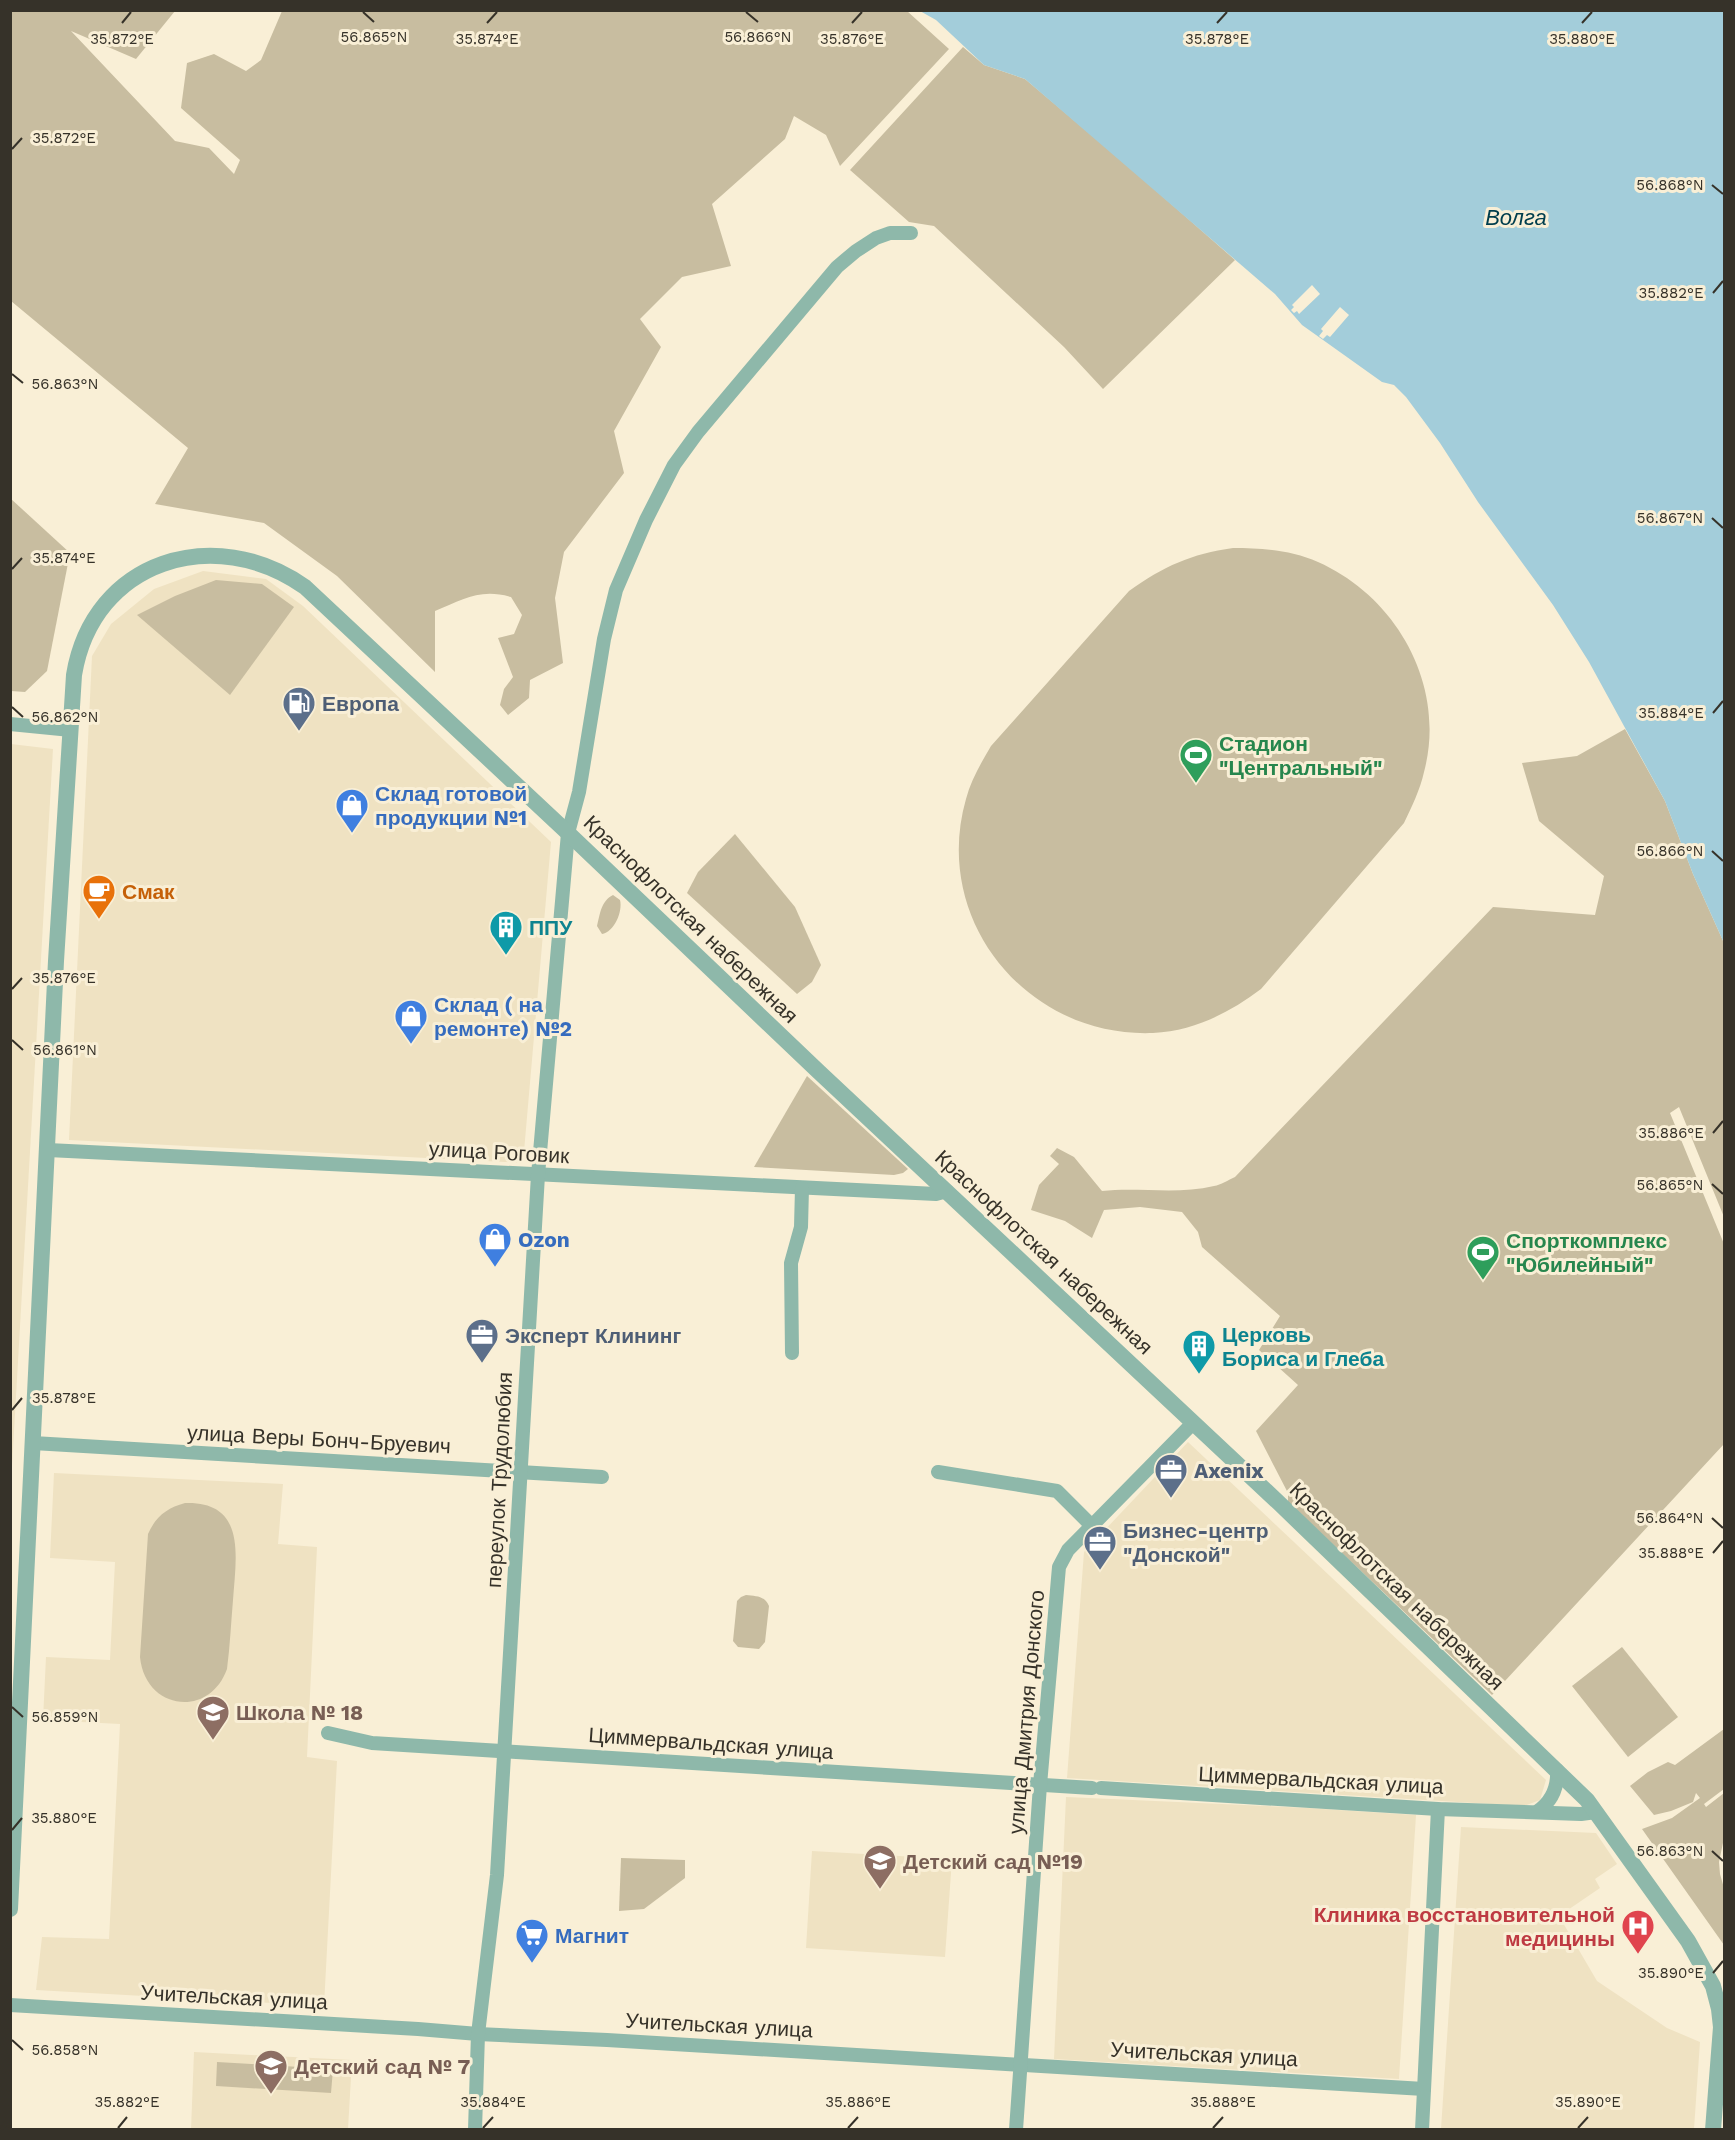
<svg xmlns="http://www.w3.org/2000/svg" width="1735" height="2140" viewBox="0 0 1735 2140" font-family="'Work Sans',sans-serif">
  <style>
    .built { fill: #efe2c2 }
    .green { fill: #c8bda0 }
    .water { fill: #a3cdda }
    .pier { fill: #f9efd6 }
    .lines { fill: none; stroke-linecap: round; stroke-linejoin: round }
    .minor { stroke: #8eb8aa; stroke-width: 14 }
    .tertiary { stroke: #8eb8aa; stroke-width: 16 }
    .ticks { fill: none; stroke: #363229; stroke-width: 2 }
    .labels { text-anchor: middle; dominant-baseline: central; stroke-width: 6; stroke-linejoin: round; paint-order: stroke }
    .service-label { font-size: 21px; font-weight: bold; fill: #4e5e75; stroke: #f9efd6; text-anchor: start }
    .leisure-label { font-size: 21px; font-weight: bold; fill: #27864d; stroke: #f9efd6; text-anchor: start }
    .shop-label { font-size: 21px; font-weight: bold; fill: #366cbe; stroke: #f9efd6; text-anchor: start }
    .food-label { font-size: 21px; font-weight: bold; fill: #c56008; stroke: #f9efd6; text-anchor: start }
    .street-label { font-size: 21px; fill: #363229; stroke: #f9efd6 }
    .culture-label { font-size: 21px; font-weight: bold; fill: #0d838f; stroke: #f9efd6; text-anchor: start }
    .education-label { font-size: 21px; font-weight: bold; fill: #785e54; stroke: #f9efd6; text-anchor: start }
    .health-label { font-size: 21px; font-weight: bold; fill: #be3a42; stroke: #f9efd6; text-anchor: end }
    .water-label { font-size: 22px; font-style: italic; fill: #003e4d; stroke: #f9efd6 }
    .ticks-label { font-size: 15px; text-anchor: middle; fill: #363229; stroke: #f9efd6; stroke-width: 6; stroke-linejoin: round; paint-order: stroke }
  </style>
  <rect width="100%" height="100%" fill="#f9efd6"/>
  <g class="built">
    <path d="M203,571l63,8 37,27 248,236 -28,321 -454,-23 23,-484 19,-32 43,-35z"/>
    <path d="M11,744l42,5 -42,735 -1,-740z"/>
    <path d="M1188,1442l358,338 -6,20 -16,6 -457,-28 17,-226z"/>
    <path d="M54,1473l229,11 -5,60 39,3 -10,210 30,4 -13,245 -288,-16 6,-53 67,2 11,-215 -77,-4 3,-63 64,3 5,-98 -65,-4z"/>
    <path d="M1066,1797l242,11 108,7 -17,264 -345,-20z"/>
    <path d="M1461,1827l135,6 21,31 -22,15 5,9 -41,28 38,65 70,47 33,14 -6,87h-253z"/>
    <path d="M812,1851l140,8 -7,98 -139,-9z"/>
    <path d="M194,2052l158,8 -4,69 -157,1z"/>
  </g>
  <g class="green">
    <path d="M10,11h165l-39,48 -65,-28 104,110 34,7 25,26 6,-14 -59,-52 6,-45 27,-9 32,17 15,-11 21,-49h625l42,38 -109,117 -14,-31 -32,-19 -9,23 -73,65 19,62 -49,11 -42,42 21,28 -47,84 10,42 -60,79 -9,46 8,65 -33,17 -1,18 -21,17 -8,-10 4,-16 9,-12 -15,-39 16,-4 8,-19 -11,-18c-32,-9 -48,3 -76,14v61l-98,-96 -73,-53 -109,-19 33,-56 -177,-147z"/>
    <path d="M963,47l21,18 41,14 96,81 114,100 -132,129 -39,-42 -130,-121 -25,-4 -59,-52z"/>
    <path d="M10,498l60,55 -23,118 -22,21 -14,-1z"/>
    <path d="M1233,548c29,0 58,2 85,14 79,35 129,124 106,210 -4,18 -12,34 -20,51l-143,166c-32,24 -67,42 -108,44 -125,5 -222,-112 -187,-234 5,-19 15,-36 25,-53l138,-155c35,-25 62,-37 104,-43z"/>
    <path d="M216,580l46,4 32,23 -64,88 -93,-80 38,-19z"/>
    <path d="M1625,729l40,72 28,73 31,69v274l-45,-110 -9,6 54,131v200l-232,251 -204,-193v-9l-32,-62 42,-46 -39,-35 21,-34 -78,-69 -4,-15 -16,-20 -42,-5 -36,3 -12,28 -27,-17 -34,-11 8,-25 20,-21 -9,-8 7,-8 17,9 28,34c37,-4 75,4 112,-5 7,-1 14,-6 21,-9l258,-270 102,8 9,-39 -65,-55 -17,-58 55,-7z"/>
    <path d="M735,834l60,73 26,58 -9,17 -15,12 -110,-101 11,-21z"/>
    <path d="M613,895l7,5c3,12 -6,32 -18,34l-5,-8c3,-12 4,-25 16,-31z"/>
    <path d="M807,1076l101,93 -5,4 -9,2 -140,-8z"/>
    <path d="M185,1503c62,-2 51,54 48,97 -2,23 -3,46 -6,69 -18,50 -82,41 -87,-12l8,-123c8,-18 19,-26 37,-31z"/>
    <path d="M746,1595c10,1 19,1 23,11l-4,36 -6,7 -21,-2 -5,-6 4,-40 4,-4z"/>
    <path d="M1622,1647l56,70 -50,40 -56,-71z"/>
    <path d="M1724,1729v60l-20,15 2,3 18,-14v45l-5,24 1,12 4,14v57l-82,-116 30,-11 28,-20 -4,-5 -3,9 -22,9 -17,4 -24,-29 18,-14 20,-10 7,3z"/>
    <path d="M621,1858l64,2v18l-41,31 -25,2z"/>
    <path d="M217,2062l116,7 -2,24 -115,-7z"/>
  </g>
  <path class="water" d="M920,11h804v932l-31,-69 -28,-73 -76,-139 -36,-57 -75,-103 -38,-59 -34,-46 -12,-12 -12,-3 -80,-57 -27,-31 -250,-215 -41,-14 -48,-45z"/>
  <g class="pier">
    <path d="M1312,285l8,9 -21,20 -2,-3 -3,2 -3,-3 3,-3 -2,-2z"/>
    <path d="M1340,307l9,8 -19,22 -3,-2 -4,4 -4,-3 4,-5 -2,-2z"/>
  </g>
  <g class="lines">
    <g class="minor">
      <path d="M10,724l61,6"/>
      <path d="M48,1150l888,44 11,-3"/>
      <path d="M792,1353l-1,-90 10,-36 1,-39"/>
      <path d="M33,1443l569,34"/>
      <path d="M938,1472l119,19 35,35"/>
      <path d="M328,1733l44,10 720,45"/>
      <path d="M1101,1788l337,21 143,5 15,-2"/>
      <path d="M1538,1811c14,-10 20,-24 19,-41"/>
      <path d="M10,2005l408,24 60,5 129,6 817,49"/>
      <path d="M475,2130l3,-96 19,-159 41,-700 30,-342 11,-41 25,-153 12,-49 30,-70 28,-55 24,-33 139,-165 19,-16 20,-13 14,-5h21"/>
      <path d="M1016,2130l24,-345 19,-218 9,-17 125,-127"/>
      <path d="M1422,2130l16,-321"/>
    </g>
    <path class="tertiary" d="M10,1909l46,-948 18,-286c19,-115 141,-152 231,-88l263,246 251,239 460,431 308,297 101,141 25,45 6,23 2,18 -8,103"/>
  </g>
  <path class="ticks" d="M363,12l11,10M746,12l12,10M122,23l9,-11M487,23l10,-11M852,23l10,-11M1217,23l10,-11M1582,23l10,-11M12,149l10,-11M1712,185l11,9M1713,293l10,-12M12,374l11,9M1712,518l11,10M12,569l10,-11M12,707l11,10M1713,713l10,-12M1712,851l11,10M12,989l10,-11M12,1040l11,10M1713,1133l10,-12M1712,1184l11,10M12,1410l10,-12M1712,1518l11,10M1713,1553l10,-12M12,1707l11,10M12,1830l10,-12M1712,1851l11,10M1713,1973l10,-12M12,2040l11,10M118,2128l9,-11M483,2128l10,-11M848,2128l10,-11M1213,2128l10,-11M1578,2128l10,-11"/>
  <defs>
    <g id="fuel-pin" transform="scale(1.725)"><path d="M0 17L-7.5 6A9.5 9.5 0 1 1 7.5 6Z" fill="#5c6f8a" stroke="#f9efd6"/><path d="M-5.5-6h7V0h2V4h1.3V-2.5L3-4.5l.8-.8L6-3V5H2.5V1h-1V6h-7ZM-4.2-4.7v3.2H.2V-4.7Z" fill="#fff"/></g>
    <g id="stadium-pin" transform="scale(1.725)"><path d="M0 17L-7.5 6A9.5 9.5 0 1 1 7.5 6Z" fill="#2e9e5b" stroke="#f9efd6"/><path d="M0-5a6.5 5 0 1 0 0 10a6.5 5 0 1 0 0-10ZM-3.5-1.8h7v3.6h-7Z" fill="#fff"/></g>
    <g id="shop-pin" transform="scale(1.725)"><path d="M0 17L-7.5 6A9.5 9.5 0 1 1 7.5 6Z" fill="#3f7fe0" stroke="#f9efd6"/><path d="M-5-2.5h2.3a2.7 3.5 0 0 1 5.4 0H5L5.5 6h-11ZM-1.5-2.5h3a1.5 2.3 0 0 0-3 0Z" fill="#fff"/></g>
    <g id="cafe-pin" transform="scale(1.725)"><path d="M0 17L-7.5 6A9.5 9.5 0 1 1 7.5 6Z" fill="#e8710a" stroke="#f9efd6"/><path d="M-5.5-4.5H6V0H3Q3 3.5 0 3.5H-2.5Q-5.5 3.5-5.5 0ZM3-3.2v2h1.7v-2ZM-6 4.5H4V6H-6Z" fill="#fff"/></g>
    <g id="building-pin" transform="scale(1.725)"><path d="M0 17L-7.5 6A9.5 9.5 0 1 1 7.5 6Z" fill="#0f9aa8" stroke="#f9efd6"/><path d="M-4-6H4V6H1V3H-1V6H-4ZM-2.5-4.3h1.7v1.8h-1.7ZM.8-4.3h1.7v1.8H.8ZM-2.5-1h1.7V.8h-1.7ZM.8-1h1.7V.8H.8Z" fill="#fff"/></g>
    <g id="office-pin" transform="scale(1.725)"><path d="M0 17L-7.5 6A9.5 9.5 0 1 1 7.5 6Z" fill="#5c6f8a" stroke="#f9efd6"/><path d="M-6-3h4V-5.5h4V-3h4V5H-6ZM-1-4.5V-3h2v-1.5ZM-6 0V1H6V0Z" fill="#fff"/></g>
    <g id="school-pin" transform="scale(1.725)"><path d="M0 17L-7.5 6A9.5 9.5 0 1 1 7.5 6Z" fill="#8d6e63" stroke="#f9efd6"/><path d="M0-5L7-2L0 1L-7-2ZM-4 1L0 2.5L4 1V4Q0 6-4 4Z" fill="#fff"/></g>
    <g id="hospital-pin" transform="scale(1.725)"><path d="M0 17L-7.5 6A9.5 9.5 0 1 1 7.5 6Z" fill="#e0444e" stroke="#f9efd6"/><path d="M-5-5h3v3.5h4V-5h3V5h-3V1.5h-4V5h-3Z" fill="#fff"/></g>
    <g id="supermarket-pin" transform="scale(1.725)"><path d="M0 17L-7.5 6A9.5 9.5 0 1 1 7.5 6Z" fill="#3f7fe0" stroke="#f9efd6"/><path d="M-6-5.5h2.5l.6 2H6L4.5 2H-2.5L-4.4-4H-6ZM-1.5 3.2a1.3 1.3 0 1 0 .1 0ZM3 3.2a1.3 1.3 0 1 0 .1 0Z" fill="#fff"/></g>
  </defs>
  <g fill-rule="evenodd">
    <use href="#fuel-pin" x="299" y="703"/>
    <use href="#stadium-pin" x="1196" y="755"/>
    <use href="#shop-pin" x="352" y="805"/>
    <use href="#cafe-pin" x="99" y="891"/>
    <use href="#building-pin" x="506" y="927"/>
    <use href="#shop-pin" x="411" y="1016"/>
    <use href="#shop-pin" x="495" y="1239"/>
    <use href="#stadium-pin" x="1483" y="1252"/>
    <use href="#office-pin" x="482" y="1335"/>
    <use href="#building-pin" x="1199" y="1346"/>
    <use href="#office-pin" x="1171" y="1470"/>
    <use href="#office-pin" x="1100" y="1542"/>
    <use href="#school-pin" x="213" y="1712"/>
    <use href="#school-pin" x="880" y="1861"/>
    <use href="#hospital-pin" x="1638" y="1926"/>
    <use href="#supermarket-pin" x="532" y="1935"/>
    <use href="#school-pin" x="271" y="2066"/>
  </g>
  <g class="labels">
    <g class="service-label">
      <text x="322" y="703">Европа</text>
      <text x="505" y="1335">Эксперт Клининг</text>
      <text x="1194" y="1470">Axenix</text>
      <text x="1123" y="1530">Бизнес-центр<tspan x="1123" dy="24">"Донской"</tspan></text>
    </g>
    <g class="leisure-label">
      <text x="1219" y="743">Стадион<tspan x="1219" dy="24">"Центральный"</tspan></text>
      <text x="1506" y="1240">Спорткомплекс<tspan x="1506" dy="24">"Юбилейный"</tspan></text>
    </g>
    <g class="shop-label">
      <text x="375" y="793">Склад готовой<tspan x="375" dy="24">продукции №1</tspan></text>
      <text x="434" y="1004">Склад ( на<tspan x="434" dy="24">ремонте) №2</tspan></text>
      <text x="518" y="1239">Ozon</text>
      <text x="555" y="1935">Магнит</text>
    </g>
    <g class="food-label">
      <text x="122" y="891">Смак</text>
    </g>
    <g class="street-label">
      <text transform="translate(691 919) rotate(44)">Краснофлотская набережная</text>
      <text transform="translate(499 1152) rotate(3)">улица Роговик</text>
      <text transform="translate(1044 1252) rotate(43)">Краснофлотская набережная</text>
      <text transform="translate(319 1439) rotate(3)">улица Веры Бонч-Бруевич</text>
      <text transform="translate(499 1480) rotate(-87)">переулок Трудолюбия</text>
      <text transform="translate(1397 1586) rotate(44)">Краснофлотская набережная</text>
      <text transform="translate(1026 1712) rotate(-85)">улица Дмитрия Донского</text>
      <text transform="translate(711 1743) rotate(4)">Циммервальдская улица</text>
      <text transform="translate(1321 1780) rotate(3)">Циммервальдская улица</text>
      <text transform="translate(234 1997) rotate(3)">Учительская улица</text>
      <text transform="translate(719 2025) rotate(3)">Учительская улица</text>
      <text transform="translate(1204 2054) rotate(3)">Учительская улица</text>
    </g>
    <g class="culture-label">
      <text x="529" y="927">ППУ</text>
      <text x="1222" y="1334">Церковь<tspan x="1222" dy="24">Бориса и Глеба</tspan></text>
    </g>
    <g class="education-label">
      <text x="236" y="1712">Школа № 18</text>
      <text x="903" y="1861">Детский сад №19</text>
      <text x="294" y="2066">Детский сад № 7</text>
    </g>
    <g class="health-label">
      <text x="1615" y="1914">Клиника восстановительной<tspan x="1615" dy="24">медицины</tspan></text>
    </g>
    <g class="water-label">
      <text x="1516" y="217">Волга</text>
    </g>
  </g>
  <g class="ticks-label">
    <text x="374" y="42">56.865°N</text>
    <text x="758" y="42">56.866°N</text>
    <text x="487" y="44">35.874°E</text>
    <text x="852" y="44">35.876°E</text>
    <text x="1217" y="44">35.878°E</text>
    <text x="1582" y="44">35.880°E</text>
    <text x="122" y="44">35.872°E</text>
    <text x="64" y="143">35.872°E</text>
    <text x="1670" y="190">56.868°N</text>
    <text x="1671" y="298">35.882°E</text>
    <text x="65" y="389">56.863°N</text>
    <text x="1670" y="523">56.867°N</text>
    <text x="64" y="563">35.874°E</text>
    <text x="1671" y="718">35.884°E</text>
    <text x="65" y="722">56.862°N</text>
    <text x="1670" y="856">56.866°N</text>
    <text x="64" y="983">35.876°E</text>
    <text x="65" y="1055">56.861°N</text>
    <text x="1671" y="1138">35.886°E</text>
    <text x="1670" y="1190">56.865°N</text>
    <text x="64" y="1403">35.878°E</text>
    <text x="1670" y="1523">56.864°N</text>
    <text x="1671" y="1558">35.888°E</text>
    <text x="65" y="1722">56.859°N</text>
    <text x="64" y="1823">35.880°E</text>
    <text x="1670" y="1856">56.863°N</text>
    <text x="1671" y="1978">35.890°E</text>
    <text x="65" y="2055">56.858°N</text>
    <text x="127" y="2107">35.882°E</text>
    <text x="493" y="2107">35.884°E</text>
    <text x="858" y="2107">35.886°E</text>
    <text x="1223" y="2107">35.888°E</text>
    <text x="1588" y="2107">35.890°E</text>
  </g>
  <rect width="1735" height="2140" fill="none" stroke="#363229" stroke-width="24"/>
</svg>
